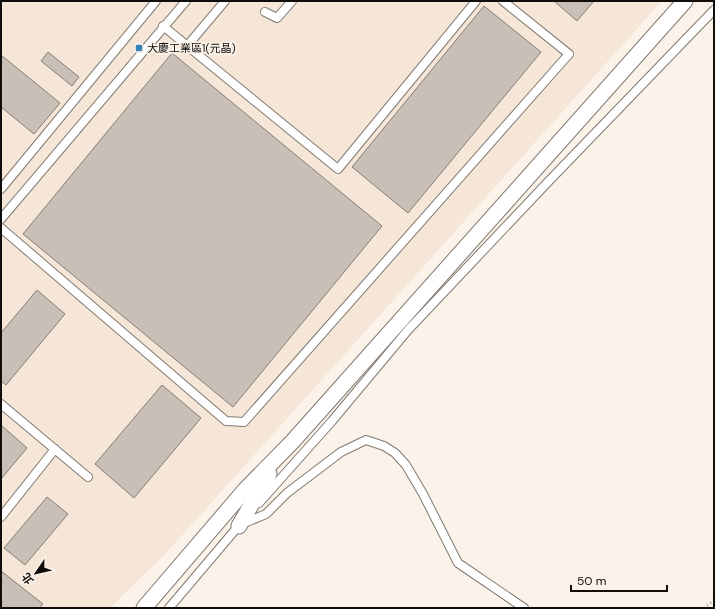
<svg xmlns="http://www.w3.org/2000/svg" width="715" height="609" viewBox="0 0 715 609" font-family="'DM Sans','Noto Sans TC',sans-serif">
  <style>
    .built { fill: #f5e6d8 }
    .building { fill: #c8bfb7; stroke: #857d75 }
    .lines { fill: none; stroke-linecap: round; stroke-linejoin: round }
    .lane-casing { stroke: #817971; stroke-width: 10 }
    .street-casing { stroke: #817971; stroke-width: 17 }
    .path { stroke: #98918b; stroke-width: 2.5; stroke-dasharray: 1 3; stroke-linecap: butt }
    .lane { stroke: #fff; stroke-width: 8 }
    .street { stroke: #fff; stroke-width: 15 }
    .poi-dot { fill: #3785b8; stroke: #fbf2e9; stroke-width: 1.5 }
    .labels { text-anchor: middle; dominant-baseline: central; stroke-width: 3.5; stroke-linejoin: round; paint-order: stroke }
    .poi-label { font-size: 11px; fill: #100d0a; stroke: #fbf2e9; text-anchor: start }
  </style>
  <rect width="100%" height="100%" fill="#fbf2e9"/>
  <path class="built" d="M1,1h661l-494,550 -58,57h-109z"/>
  <g class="building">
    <path d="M554,1h40l-17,20z"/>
    <path d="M484,6l57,46 -133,161 -56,-46z"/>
    <path d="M48,52l31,25 -7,9 -31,-25z"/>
    <path d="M172,53l210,173 -149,181 -210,-173z"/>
    <path d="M1,55l59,48 -26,31 -33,-27z"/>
    <path d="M37,290l28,24 -59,71 -5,-4v-48z"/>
    <path d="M162,385l39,33 -67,80 -39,-34z"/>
    <path d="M1,425l26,23 -26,31z"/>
    <path d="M47,497l21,17 -43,51 -21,-17z"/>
    <path d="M1,571l42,33 -4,4h-38z"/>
  </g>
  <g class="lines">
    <g class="lane-casing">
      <g id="lane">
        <path d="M265,12l12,6 15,-17"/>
        <path d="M163,26l175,143 138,-168"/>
        <path d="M187,46l38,-45"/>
        <path d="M1,189l155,-188"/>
        <path d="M1,219l185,-218"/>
        <path d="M1,228l225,193 18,1 325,-368 -66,-53"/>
        <path d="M1,404l87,73"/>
        <path d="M259,503l73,-82 76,-91 138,-146 168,-174"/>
        <path d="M1,517l54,-68"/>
        <path d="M242,524l24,-10 21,-21 54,-41 25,-12 18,6 11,7 11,12 17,29 35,69 66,45"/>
        <path d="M169,608l72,-85"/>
      </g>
    </g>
    <g class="street-casing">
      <g id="street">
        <path d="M239,526l30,-52"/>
        <path d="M144,608l101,-118 48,-49 392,-440"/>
      </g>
    </g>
    <path class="path" d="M704,608l10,-8"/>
    <use href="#lane" class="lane"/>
    <use href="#street" class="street"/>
  </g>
  <rect class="poi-dot" x="135" y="44" width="8" height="8" rx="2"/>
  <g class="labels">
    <g class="poi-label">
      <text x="147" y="48">大慶工業區1(元晶)</text>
    </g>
  </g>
  <rect width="715" height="609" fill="none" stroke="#100d0a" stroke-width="4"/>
  <g transform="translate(36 573) rotate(236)" stroke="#fbf2e9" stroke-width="3" paint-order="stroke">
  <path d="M0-3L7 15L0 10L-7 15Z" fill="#100d0a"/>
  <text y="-6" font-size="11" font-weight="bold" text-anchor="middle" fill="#100d0a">北</text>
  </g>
  <path d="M571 585v6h96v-6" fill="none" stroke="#100d0a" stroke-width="2"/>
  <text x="577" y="585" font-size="12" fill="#100d0a" stroke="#fbf2e9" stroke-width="3" paint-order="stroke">50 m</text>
</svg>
